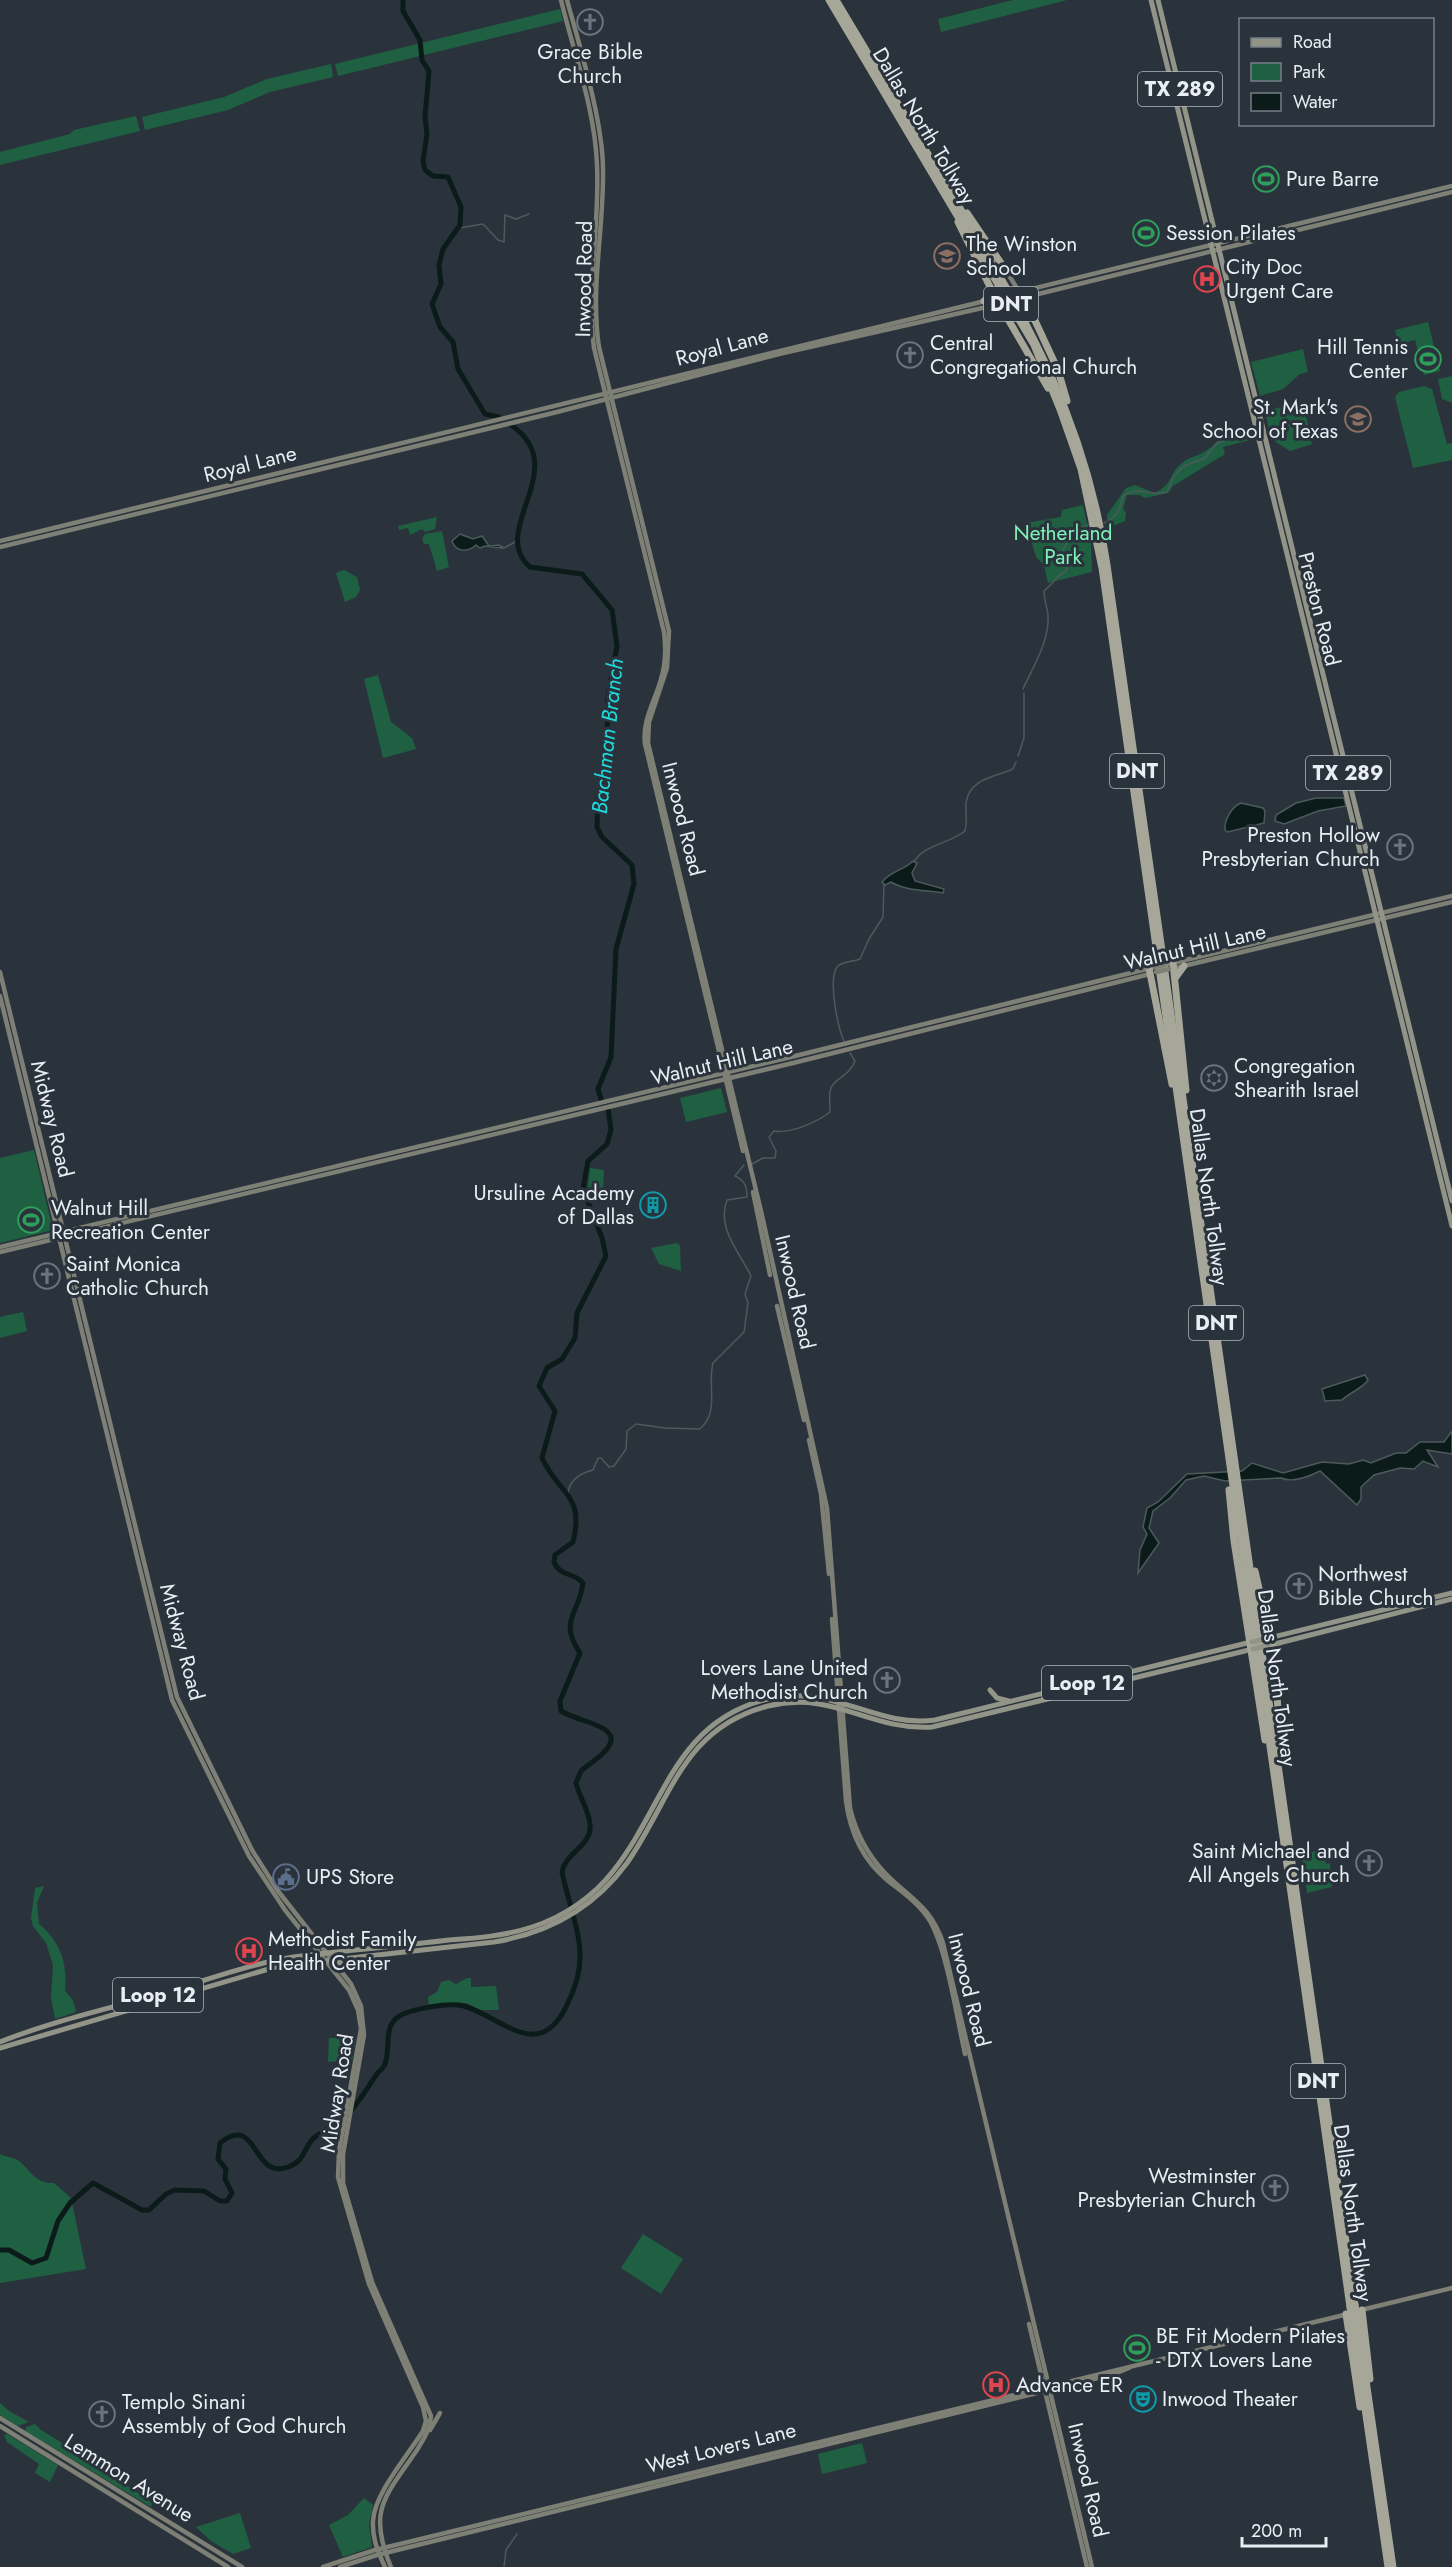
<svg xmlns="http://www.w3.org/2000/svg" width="1452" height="2567" viewBox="0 0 1452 2567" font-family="Jost,sans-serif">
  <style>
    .green { fill: #1f6042 }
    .water { fill: #0b1b1a; stroke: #4d5a5b; stroke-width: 1.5 }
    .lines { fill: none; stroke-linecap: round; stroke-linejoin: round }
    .stream { stroke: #4d5a5b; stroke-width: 1.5 }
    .river { stroke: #0b1b1a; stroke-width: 5 }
    .secondary { stroke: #7e7f75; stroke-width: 4.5 }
    .primary { stroke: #939488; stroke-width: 5 }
    .motorway { stroke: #a6a798; stroke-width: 7 }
    .secondary-bridge { stroke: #7e7f75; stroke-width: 4.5 }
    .primary-bridge { stroke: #939488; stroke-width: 5 }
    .motorway-bridge { stroke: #a6a798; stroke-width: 7 }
    .labels { text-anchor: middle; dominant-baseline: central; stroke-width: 6; stroke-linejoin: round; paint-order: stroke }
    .shield { fill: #2a333c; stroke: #afb6bd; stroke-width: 1.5 }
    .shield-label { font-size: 20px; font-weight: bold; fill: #e8eef4 }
    .poi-label { font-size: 21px; fill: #e8eef4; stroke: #2a333c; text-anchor: start }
    .street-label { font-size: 21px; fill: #e8eef4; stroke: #2a333c }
    .park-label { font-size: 21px; fill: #7ff2b8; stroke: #2a333c }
    .water-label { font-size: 22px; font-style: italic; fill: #1edadb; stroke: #2a333c }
  </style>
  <rect width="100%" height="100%" fill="#2a333c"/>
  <g class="green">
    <path d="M1013,0h54l-126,32 -3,-13z"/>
    <path d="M560,9l3,12 -225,55 -3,-12z"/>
    <path d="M331,64l2,13 -63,15 -42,18 -83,20 -3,-13 82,-20 43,-18z"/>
    <path d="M136,116l4,15 -140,34v-13l70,-18 4,-4z"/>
    <path d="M1428,322l12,49 -16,4 -9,-35 -16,4 -4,-14z"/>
    <path d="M1303,349l5,23 -8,2 -17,15 -23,7 -9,-34z"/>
    <path d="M1452,376v27l-10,-4 -4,-20z"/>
    <path d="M1424,386l8,3 15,55 5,-1v17l-39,8 -18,-71 4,-5z"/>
    <path d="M1303,402l9,42 -22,7 -19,-12 -6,-28z"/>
    <path d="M1245,427l1,2 9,-2 3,11 -35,9 2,7 -52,32 -5,7 -23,5 -5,-3h-13l-4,14 3,4 -1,8 -17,7 -1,-13 19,-27 9,-3 20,8c20,-11 13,-19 27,-30 7,-6 17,-7 25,-13 16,-10 14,-22 38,-23z"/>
    <path d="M1083,505l8,38 1,29 -44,11 -4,-18 -8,-8 -10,-34 35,-6 1,-7z"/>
    <path d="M437,517l-2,12 -10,3 -3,-3 -12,6 -2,-7 -9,2 -1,-4z"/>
    <path d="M442,531l7,36 -12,4 -8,-27h-5l-2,-5 3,-5z"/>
    <path d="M344,570l13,7 3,13 -4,7 -11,5 -9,-29z"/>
    <path d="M378,675l13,47 21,16 4,11 -33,9 -19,-79z"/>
    <path d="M721,1088l6,24 -41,10 -6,-24z"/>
    <path d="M34,1150l19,80 -53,13v-85z"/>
    <path d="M590,1168l14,2 -1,19 -15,-2z"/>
    <path d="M677,1243l3,3 1,25 -22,-7 -8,-16z"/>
    <path d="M23,1312l4,19 -27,7v-21z"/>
    <path d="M1323,1850l3,14 4,-1 2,24 -25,6 -6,-39z"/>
    <path d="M44,1886l-7,17 2,21c21,17 29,40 26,67l8,9 3,12 -21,7 -4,-21 2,-33 -7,-22 -13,-17 -2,-8 4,-30z"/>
    <path d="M467,1978h4v9l25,-1 3,24h-19l-14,-7 -37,4 -1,-10 9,-5 4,-10 8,-2 7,4z"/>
    <path d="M329,2038h27l-4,22 -24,2z"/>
    <path d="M0,2154c5,3 14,3 19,7 12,10 17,23 35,22l17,15 15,71 -86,14z"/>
    <path d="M643,2234l40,25 -22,35 -40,-26z"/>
    <path d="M0,2403l9,8 20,11 -11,4 -18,-11z"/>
    <path d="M35,2424l6,6 68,42 43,31 -1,4 -126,-76 1,-4z"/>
    <path d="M7,2434l51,31 -8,17 -15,-9 4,-9 -32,-22 -3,-7z"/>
    <path d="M862,2443l5,20 -45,11 -4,-20z"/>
    <path d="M364,2498l9,7 -4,19 3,23 -29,10 -14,-32 19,-10z"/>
    <path d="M240,2513l11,35 -18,6 -22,-13 -15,-14z"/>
  </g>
  <g class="water">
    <path d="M460,534l13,5 9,-3 7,10 10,-1 3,3 -17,-2 -5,2 -4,-3c-9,8 -20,7 -24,-4z"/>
    <path d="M1316,798h28l2,8 -28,5 -34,13 -9,-3 1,-6 20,-12z"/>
    <path d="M1241,803l22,5 2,3 -1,12 -36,9 -3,-2c-1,-9 6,-23 16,-27z"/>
    <path d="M913,861l4,2 -5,10 3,8 29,8 -1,4c-17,-3 -37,-2 -52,-11l-6,3 -3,-3c10,-12 21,-11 31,-21z"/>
    <path d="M1365,1375l3,5c-6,9 -18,12 -26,20l-17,1 -3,-12z"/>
    <path d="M1452,1431v23l-25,-4 11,17 -15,-6 -9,8 -14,-1 -26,7 -13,12v12l-4,6 -37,-34c-10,5 -28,12 -39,7l-56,3 -21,-5 -18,4 -16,18 -17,13 -4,17 10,15 -21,30 2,-23 7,-16 -4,-7 4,-19 11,-6 29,-28 55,-3 10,-8 31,10 39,-11 27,2 14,-4 8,3 25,-10h10l14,-11h24z"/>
  </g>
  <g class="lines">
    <g class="stream">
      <path d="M459,228l24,-4 15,16 6,2 1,-27 11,4 13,-5"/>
      <path d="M1104,523c13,-6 16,-14 19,-27 14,-11 28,1 44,-4l7,-16 10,-10 21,-8 12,-15 35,-10"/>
      <path d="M501,546l3,2 11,-6"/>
      <path d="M1023,689c10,-22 27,-49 25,-74 -1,-9 -4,-15 -4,-24 9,-7 12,-15 22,-20l1,-3 -6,-11c3,-16 16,-25 28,-33"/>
      <path d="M1018,756l6,-18v-45"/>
      <path d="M914,862c9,-17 35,-18 51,-31 3,-12 0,-19 1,-28 3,-25 30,-26 47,-34l3,-7"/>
      <path d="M844,1041c-6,-13 -17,-64 -6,-75 5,-5 15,-4 22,-7l9,-20 14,-22 1,-33"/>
      <path d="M752,1164l11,-6h12l1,-7 -7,-14 5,-6c17,3 43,-9 56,-19 0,-7 -1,-15 0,-21 2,-12 20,-15 25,-30l-5,-8"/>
      <path d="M568,1495c0,-14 12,-22 25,-25l5,-12h3l8,9 5,-1 12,-17 1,-18 9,-7 29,4 35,1c20,-18 7,-44 13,-66l31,-31 4,-29 -3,-9 6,-18c-11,-23 -35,-48 -24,-76l20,-3c0,-11 -2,-16 -12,-21l9,-11"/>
      <path d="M504,2567l2,-17 11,-16"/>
    </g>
    <g class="river">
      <path d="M403,0v11l17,29 2,20 7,11 -4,46 2,17 -4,27 2,9 8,6 15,1 13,30 -1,18 -17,24 -4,16 2,19 -9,20 8,23 13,15 5,27 27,45 14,3"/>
      <path d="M511,425c63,43 -24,105 19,142l52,7 30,36 5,36 -9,50 -2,83 -8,15 -1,33 5,10 30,28 2,19 -18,65 -5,108 -13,32 3,10"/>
      <path d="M0,2250h9l23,13 14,-5 12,-37 12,-18 23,-20 49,27h7l17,-16 9,-4 29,1 16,10h7l5,-8 -7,-14 1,-10 -8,-10 2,-16c38,-31 32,38 68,24 15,-5 15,-15 23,-26 6,-8 19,-12 26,-18 19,-14 27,-31 40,-49 3,-4 7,-6 8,-10 6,-16 -2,-37 13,-47 11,-8 52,-15 66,-11 38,11 75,58 103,-1 8,-16 14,-35 13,-53 -1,-26 -13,-54 -18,-80 3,-19 31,-27 28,-48 -1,-13 -11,-28 -14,-41 2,-5 3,-9 6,-13 9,-8 44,-27 22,-41 -13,-8 -30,-10 -43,-18l-1,-10 20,-48c-22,-33 -1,-38 3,-70 -9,-11 -23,-6 -29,-21l1,-7 18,-13c12,-48 -14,-47 -31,-84l13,-47 -16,-25 8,-18 15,-9 13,-21 2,-25 29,-57 -4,-18 -19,-49 5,-28 19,-17 4,-14 -3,-22"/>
    </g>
    <g class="secondary">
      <path d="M561,0c13,54 34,109 36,165 3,61 -11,122 -3,183l70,284c2,16 2,31 -3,47 -6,22 -19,41 -16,65l98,407"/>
      <path d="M567,0c13,48 36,121 36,170 1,59 -13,118 -4,177l70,284 -2,37 -18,54 -1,21 113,468 66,297 23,300c6,25 17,46 35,65 24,25 46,33 58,70l149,624"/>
      <path d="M1003,266l17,27"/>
      <path d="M1015,293l437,-107"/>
      <path d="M1018,299l434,-107"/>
      <path d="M0,541l985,-240"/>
      <path d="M0,547l557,-135 222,-58 212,-48"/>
      <path d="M1165,965l287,-69"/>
      <path d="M1171,969l281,-67"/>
      <path d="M0,972l177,725 75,153 26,41 73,93 10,22 3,29 -21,119v29l29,99 59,134c-1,14 -7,22 -14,34 -32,47 -50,60 -26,117"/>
      <path d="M0,996l172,704 77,156 36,54 64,80 9,20 3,19 -22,122 -1,26 31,107 54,123 3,14 -3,10c-15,24 -49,63 -50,90 -1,17 5,31 12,46"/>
      <path d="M753,1192l17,83"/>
      <path d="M0,1247l791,-190 364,-90"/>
      <path d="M0,1252l793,-189 357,-89"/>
      <path d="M777,1306l27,114"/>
      <path d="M809,1440l12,54 8,80"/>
      <path d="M832,1619l14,182c4,31 17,59 41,79 16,13 32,23 43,41 17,29 27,98 35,133"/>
      <path d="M1272,1645l5,51"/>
      <path d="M1361,2310l91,-22"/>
      <path d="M1029,2324l58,243"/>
      <path d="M0,2418l242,149"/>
      <path d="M0,2426l228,141"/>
      <path d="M430,2430l10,-17"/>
      <path d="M323,2567l52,-17 973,-236"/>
      <path d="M340,2567l37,-12 737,-181 15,-6"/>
    </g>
    <g class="primary">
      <path d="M1151,0l301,1226"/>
      <path d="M1158,0l294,1201"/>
      <path d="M1269,1638l183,-45"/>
      <path d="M1271,1645l181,-46"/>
      <path d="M1275,1659l4,-16"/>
      <path d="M990,1690l7,8 12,3"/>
      <path d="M341,1971l-2,-8 5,-5"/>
      <path d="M0,2042c52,-21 109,-33 163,-49 45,-13 91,-31 138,-37 49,-6 99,-10 148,-16 28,-2 56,-4 83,-13 32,-10 62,-31 82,-57 50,-63 60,-146 150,-170 70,-18 108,28 171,20l316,-78"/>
      <path d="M0,2048l279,-82 215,-24c55,-9 100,-34 133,-79 44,-63 55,-135 141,-157 67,-16 101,25 164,21l321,-78"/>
    </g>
    <g class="motorway">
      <path d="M829,0l205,345 27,67 20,57 21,99 248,1739"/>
      <path d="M836,0c41,68 81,135 121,203 73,123 128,217 150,362l248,1740"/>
      <path d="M967,213l36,53"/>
      <path d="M958,222l36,73 54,93"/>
      <path d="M1024,297l34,73 9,31"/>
      <path d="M984,301l6,-5v-8"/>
      <path d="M988,306l15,5"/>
      <path d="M1029,307v-7l5,-5"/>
      <path d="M1173,963l13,127"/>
      <path d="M1149,968l23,116"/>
      <path d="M1176,977l8,-11"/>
      <path d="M1229,1490l5,51 31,199"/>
      <path d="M1255,1571l17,74"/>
      <path d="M1277,1696l5,65"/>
      <path d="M1362,2310l8,69"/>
      <path d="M1346,2314l14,93"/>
      <path d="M1357,2318l36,249"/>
      <path d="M1352,2319l36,248"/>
    </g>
    <g class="secondary-bridge">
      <path d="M1002,296l13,-3"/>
      <path d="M1005,302l13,-3"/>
      <path d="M1155,967l10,-2"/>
      <path d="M1156,972l13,-3"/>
    </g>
    <g class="primary-bridge">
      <path d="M1252,1642l17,-4"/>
      <path d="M1253,1649l16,-4"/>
    </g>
    <g class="motorway-bridge">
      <path d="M1355,2305l2,13"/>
      <path d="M1350,2307l2,12"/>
    </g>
  </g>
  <defs>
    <g id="church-ring" transform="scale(1.35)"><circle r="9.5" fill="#2a333c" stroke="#6b7280" stroke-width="1.5"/><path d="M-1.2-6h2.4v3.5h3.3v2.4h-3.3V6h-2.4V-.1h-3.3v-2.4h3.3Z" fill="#6b7280"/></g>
    <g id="stadium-ring" transform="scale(1.35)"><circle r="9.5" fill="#2a333c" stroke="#2e9e5b" stroke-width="1.5"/><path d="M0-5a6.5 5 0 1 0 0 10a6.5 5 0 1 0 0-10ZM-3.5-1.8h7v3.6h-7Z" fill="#2e9e5b"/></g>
    <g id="school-ring" transform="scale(1.35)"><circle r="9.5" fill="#2a333c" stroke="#8d6e63" stroke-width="1.5"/><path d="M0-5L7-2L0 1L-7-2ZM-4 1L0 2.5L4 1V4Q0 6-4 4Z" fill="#8d6e63"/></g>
    <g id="hospital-ring" transform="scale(1.35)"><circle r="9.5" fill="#2a333c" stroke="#e0444e" stroke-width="1.5"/><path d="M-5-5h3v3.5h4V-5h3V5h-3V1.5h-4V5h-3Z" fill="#e0444e"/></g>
    <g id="synagogue-ring" transform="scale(1.35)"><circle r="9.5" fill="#2a333c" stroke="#6b7280" stroke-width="1.5"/><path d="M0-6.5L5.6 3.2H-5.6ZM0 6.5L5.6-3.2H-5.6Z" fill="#6b7280"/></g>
    <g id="building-ring" transform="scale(1.35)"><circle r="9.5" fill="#2a333c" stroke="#0f9aa8" stroke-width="1.5"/><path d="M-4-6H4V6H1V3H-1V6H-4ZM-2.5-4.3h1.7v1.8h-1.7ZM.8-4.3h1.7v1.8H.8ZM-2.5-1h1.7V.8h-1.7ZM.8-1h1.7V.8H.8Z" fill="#0f9aa8"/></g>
    <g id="civic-ring" transform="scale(1.35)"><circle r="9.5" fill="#2a333c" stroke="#5c6f8a" stroke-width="1.5"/><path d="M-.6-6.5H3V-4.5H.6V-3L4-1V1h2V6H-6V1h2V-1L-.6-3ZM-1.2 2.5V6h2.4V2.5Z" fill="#5c6f8a"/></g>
    <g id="theatre-ring" transform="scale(1.35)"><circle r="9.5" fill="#2a333c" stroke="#0f9aa8" stroke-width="1.5"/><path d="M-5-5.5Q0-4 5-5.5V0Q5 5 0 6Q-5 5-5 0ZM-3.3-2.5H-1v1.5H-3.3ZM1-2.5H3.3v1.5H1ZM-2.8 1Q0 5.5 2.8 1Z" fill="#0f9aa8"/></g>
  </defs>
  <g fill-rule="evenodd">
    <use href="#church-ring" x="590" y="22"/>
    <use href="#stadium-ring" x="1266" y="179"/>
    <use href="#stadium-ring" x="1146" y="233"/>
    <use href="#school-ring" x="947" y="256"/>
    <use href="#hospital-ring" x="1207" y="279"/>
    <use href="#church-ring" x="910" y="355"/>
    <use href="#stadium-ring" x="1428" y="359"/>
    <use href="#school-ring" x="1358" y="419"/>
    <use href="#church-ring" x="1400" y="847"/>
    <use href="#synagogue-ring" x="1214" y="1078"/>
    <use href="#building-ring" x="653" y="1205"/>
    <use href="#stadium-ring" x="31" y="1220"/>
    <use href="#church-ring" x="47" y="1276"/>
    <use href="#church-ring" x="1299" y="1586"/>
    <use href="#church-ring" x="887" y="1680"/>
    <use href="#church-ring" x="1369" y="1863"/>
    <use href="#civic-ring" x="286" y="1877"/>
    <use href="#hospital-ring" x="249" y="1951"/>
    <use href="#church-ring" x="1275" y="2188"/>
    <use href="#stadium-ring" x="1137" y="2348"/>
    <use href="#hospital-ring" x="996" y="2385"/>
    <use href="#theatre-ring" x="1143" y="2399"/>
    <use href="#church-ring" x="102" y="2414"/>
  </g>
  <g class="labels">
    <g class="shield">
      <rect x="1138" y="72" width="84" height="34" rx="4.5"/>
      <rect x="984" y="287" width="54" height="34" rx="4.5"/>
      <rect x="1110" y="754" width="54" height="34" rx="4.5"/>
      <rect x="1306" y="756" width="84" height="34" rx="4.5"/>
      <rect x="1189" y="1306" width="54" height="34" rx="4.5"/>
      <rect x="1042" y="1666" width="90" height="34" rx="4.5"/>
      <rect x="113" y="1978" width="90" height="34" rx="4.5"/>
      <rect x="1291" y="2064" width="54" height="34" rx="4.5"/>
    </g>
    <g class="shield-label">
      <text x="1180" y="89">TX 289</text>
      <text x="1011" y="304">DNT</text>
      <text x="1137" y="771">DNT</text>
      <text x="1348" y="773">TX 289</text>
      <text x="1216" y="1323">DNT</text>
      <text x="1087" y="1683">Loop 12</text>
      <text x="158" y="1995">Loop 12</text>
      <text x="1318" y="2081">DNT</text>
    </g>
    <g class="poi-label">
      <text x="590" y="52" text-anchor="middle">Grace Bible<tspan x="590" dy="24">Church</tspan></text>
      <text x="1286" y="179">Pure Barre</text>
      <text x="1166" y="233">Session Pilates</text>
      <text x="966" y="244">The Winston<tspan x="966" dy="24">School</tspan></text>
      <text x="1226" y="267">City Doc<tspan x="1226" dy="24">Urgent Care</tspan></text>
      <text x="930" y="343">Central<tspan x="930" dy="24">Congregational Church</tspan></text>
      <text x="1408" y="347" text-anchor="end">Hill Tennis<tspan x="1408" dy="24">Center</tspan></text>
      <text x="1338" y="407" text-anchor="end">St. Mark's<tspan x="1338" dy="24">School of Texas</tspan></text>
      <text x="1380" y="835" text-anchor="end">Preston Hollow<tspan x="1380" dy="24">Presbyterian Church</tspan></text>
      <text x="1234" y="1066">Congregation<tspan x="1234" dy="24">Shearith Israel</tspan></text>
      <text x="634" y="1193" text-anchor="end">Ursuline Academy<tspan x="634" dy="24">of Dallas</tspan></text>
      <text x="51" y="1208">Walnut Hill<tspan x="51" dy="24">Recreation Center</tspan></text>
      <text x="66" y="1264">Saint Monica<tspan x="66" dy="24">Catholic Church</tspan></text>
      <text x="1318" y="1574">Northwest<tspan x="1318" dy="24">Bible Church</tspan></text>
      <text x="868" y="1668" text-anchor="end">Lovers Lane United<tspan x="868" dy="24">Methodist Church</tspan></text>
      <text x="1350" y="1851" text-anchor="end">Saint Michael and<tspan x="1350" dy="24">All Angels Church</tspan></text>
      <text x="306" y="1877">UPS Store</text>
      <text x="268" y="1939">Methodist Family<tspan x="268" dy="24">Health Center</tspan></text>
      <text x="1256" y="2176" text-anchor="end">Westminster<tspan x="1256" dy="24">Presbyterian Church</tspan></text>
      <text x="1156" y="2336">BE Fit Modern Pilates<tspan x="1156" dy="24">- DTX Lovers Lane</tspan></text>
      <text x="1016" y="2385">Advance ER</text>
      <text x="1162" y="2399">Inwood Theater</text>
      <text x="122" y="2402">Templo Sinani<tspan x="122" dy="24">Assembly of God Church</tspan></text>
    </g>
    <g class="street-label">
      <text transform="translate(924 126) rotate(59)">Dallas North Tollway</text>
      <text transform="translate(584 279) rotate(-89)">Inwood Road</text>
      <text transform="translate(722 347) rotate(-15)">Royal Lane</text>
      <text transform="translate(250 464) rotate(-14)">Royal Lane</text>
      <text transform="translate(1319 609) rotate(76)">Preston Road</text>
      <text transform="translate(683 819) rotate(76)">Inwood Road</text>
      <text transform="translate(1195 947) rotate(-13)">Walnut Hill Lane</text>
      <text transform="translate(722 1062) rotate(-13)">Walnut Hill Lane</text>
      <text transform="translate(52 1119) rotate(76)">Midway Road</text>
      <text transform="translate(1209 1197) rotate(82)">Dallas North Tollway</text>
      <text transform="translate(795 1292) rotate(77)">Inwood Road</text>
      <text transform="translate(182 1642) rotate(75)">Midway Road</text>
      <text transform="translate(1277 1678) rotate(82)">Dallas North Tollway</text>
      <text transform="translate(969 1990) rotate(76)">Inwood Road</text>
      <text transform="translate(337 2093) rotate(-81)">Midway Road</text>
      <text transform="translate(1353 2213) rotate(82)">Dallas North Tollway</text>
      <text transform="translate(721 2448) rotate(-14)">West Lovers Lane</text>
      <text transform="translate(129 2478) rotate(32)">Lemmon Avenue</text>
      <text transform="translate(1088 2480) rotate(77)">Inwood Road</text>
    </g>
    <g class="park-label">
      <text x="1063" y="533">Netherland<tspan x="1063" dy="24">Park</tspan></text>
    </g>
    <g class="water-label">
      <text transform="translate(607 736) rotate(-84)">Bachman Branch</text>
    </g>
  </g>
  <rect x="1239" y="18" width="195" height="108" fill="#2a333c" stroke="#767e86" stroke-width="1.5"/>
  <rect x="1251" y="38" width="30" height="9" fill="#939488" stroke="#767e86" stroke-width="1.5"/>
  <text x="1293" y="48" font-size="18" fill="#e8eef4">Road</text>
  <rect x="1251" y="63" width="30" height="18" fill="#1f6042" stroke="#767e86" stroke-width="1.5"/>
  <text x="1293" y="78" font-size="18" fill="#e8eef4">Park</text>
  <rect x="1251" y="93" width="30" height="18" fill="#0b1b1a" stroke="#767e86" stroke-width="1.5"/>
  <text x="1293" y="108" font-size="18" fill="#e8eef4">Water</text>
  <path d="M1242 2537v9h84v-9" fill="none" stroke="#e8eef4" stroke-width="3"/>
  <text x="1251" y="2537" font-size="18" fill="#e8eef4" stroke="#2a333c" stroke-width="4.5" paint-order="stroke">200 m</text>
</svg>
